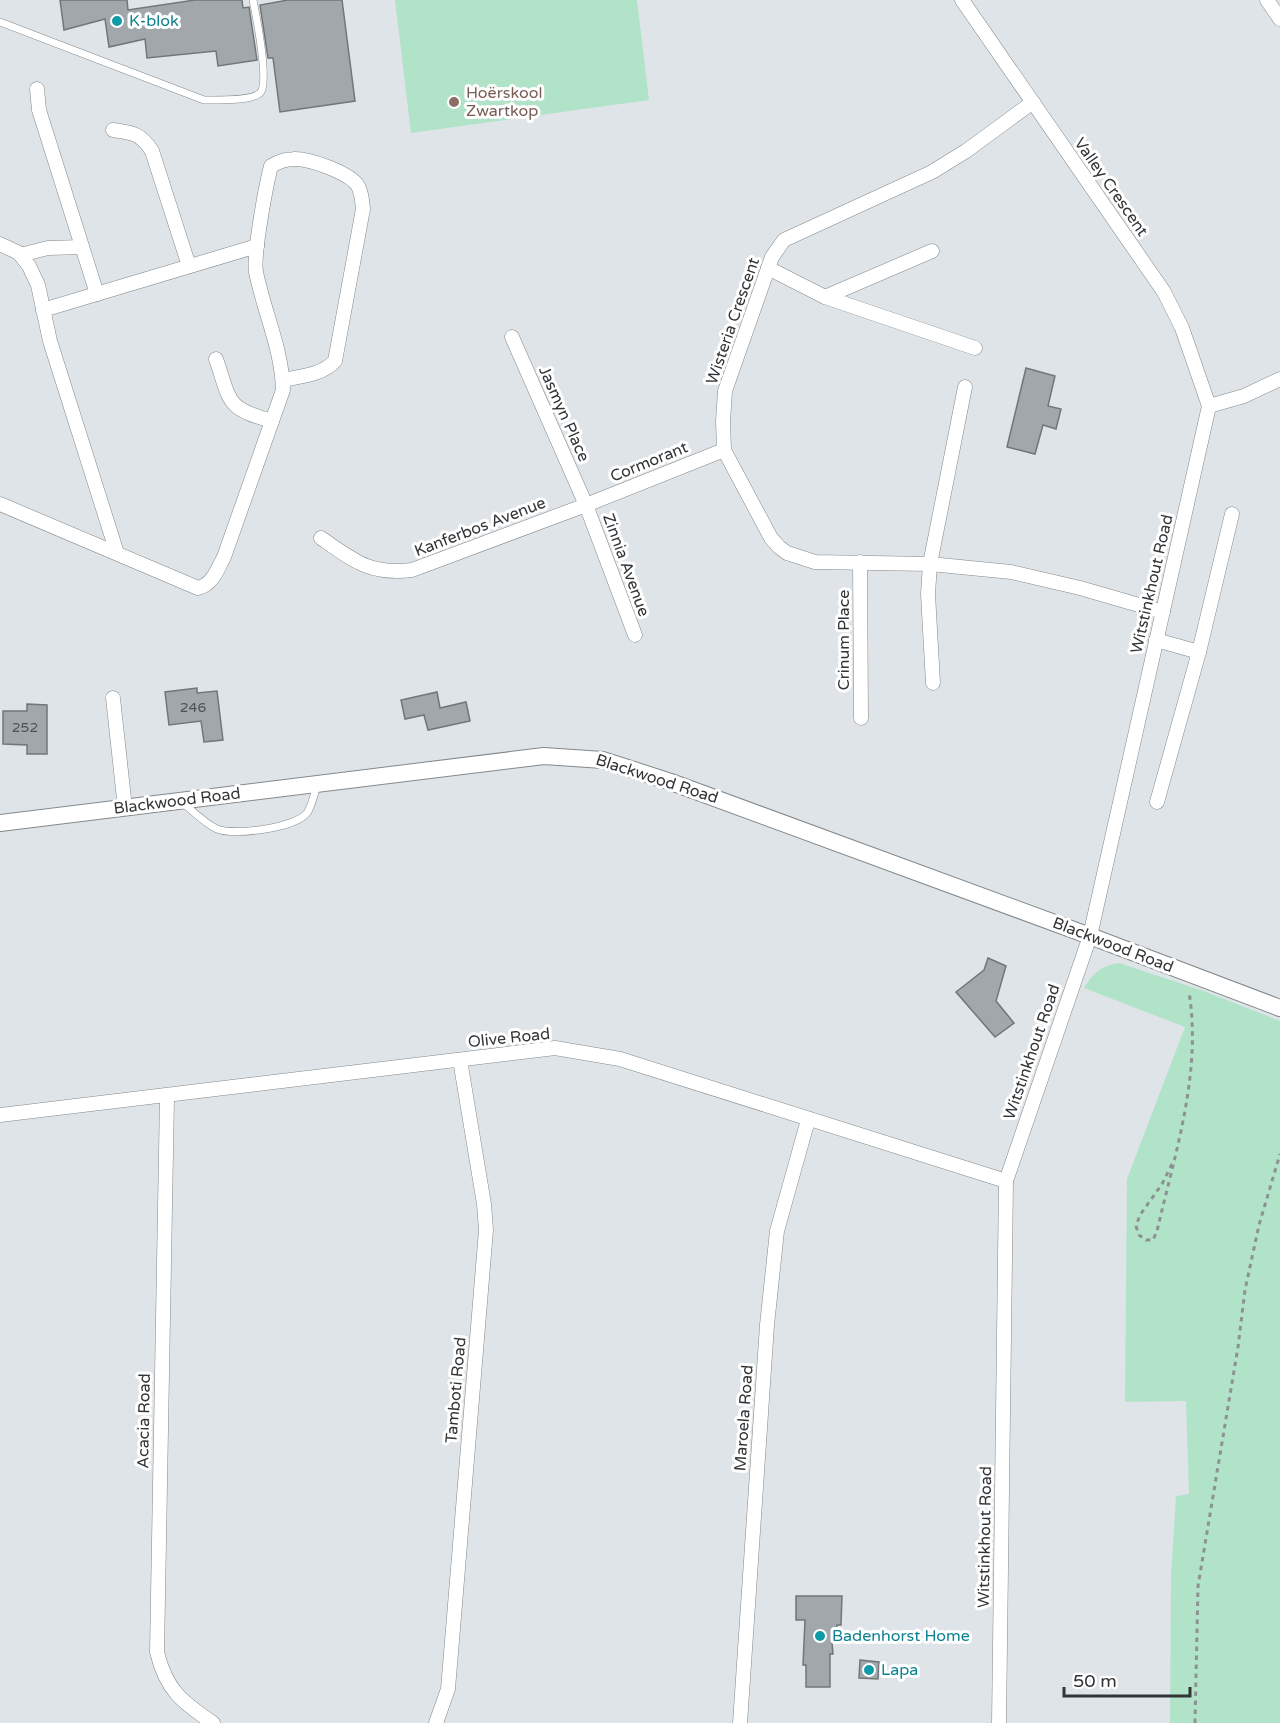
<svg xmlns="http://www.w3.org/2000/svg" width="1280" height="1723" viewBox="0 0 1280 1723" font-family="'Varela Round',sans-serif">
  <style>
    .green { fill: #b1e3c8 }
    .building { fill: #a2a7ab; stroke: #717679; stroke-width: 1.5 }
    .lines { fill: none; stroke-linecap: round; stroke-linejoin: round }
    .service-casing { stroke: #83898c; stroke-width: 8 }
    .minor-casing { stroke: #83898c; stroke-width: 15 }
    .tertiary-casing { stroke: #83898c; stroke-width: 18 }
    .path { stroke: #8e9194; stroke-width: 3; stroke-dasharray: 4.5 4.5; stroke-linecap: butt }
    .service { stroke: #fff; stroke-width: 7 }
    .minor { stroke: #fff; stroke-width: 14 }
    .tertiary { stroke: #fff; stroke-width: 16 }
    .culture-dot { fill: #0f9aa8; stroke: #fff; stroke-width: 2 }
    .education-dot { fill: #8d6e63; stroke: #fff; stroke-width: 2 }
    .labels { text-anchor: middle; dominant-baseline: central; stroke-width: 6; stroke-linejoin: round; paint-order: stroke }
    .number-label { font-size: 14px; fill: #4e5153 }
    .culture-label { font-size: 16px; fill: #0d838f; stroke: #fff; text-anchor: start }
    .education-label { font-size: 16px; fill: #785e54; stroke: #fff; text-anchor: start }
    .street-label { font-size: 16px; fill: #323436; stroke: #fff }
  </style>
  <rect width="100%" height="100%" fill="#dfe4e8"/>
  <g class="green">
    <path d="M395,0h242l12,100 -238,33z"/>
    <path d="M1119,963l82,27 79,31v702h-110l1,-147 5,-80 13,-2 -3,-93 -61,1 2,-223 58,-152 -101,-39c10,-16 17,-22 35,-25z"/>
  </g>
  <g class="building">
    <path d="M60,0h67l1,10 67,-10h47l1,8 6,-1 8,53 -39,6 -2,-15 -69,7 -2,-19 -36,8 -4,-28 -41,11z"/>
    <path d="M288,0h54l13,101 -75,11 -7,-54h-5l-8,-53z"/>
    <path d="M1026,368l29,8 -7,30 13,3 -5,20 -13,-4 -8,29 -28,-7z"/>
    <path d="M197,688v5l20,-2 6,49 -19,2 -3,-21 -32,4 -4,-33z"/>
    <path d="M437,692l3,16 26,-6 4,19 -42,9 -4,-15 -19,4 -4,-19z"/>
    <path d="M27,704l20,1v49h-20v-9l-24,-1v-33h24z"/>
    <path d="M988,958l18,8 -10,35 18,22 -19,14 -39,-45 28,-22z"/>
    <path d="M796,1596h46l-1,29h-4l-2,17h-3l1,12h-3v33h-24v-22h-3l2,-45h-9z"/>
    <path d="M860,1660l19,2 -1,17 -19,-1z"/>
  </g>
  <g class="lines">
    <g class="service-casing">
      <g id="service">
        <path d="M0,22l204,78c12,0 48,1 56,-7 10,-9 -4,-78 -7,-93"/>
        <path d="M183,803c10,8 21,20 34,26 17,7 78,-1 90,-16 5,-7 7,-19 10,-27"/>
      </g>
    </g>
    <g class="minor-casing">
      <g id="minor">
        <path d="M962,0l202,292 18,36 27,78"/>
        <path d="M1267,0l13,19"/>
        <path d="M37,89l2,21 58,184"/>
        <path d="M1033,102l-67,49 -34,21 -148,68 -12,17 -47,134 -2,30 1,29 47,88 8,9 8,6 28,9 115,2 81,8 69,16 83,24"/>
        <path d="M113,130c20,3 27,3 39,21l37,115"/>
        <path d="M0,244l19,9 10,13 9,19 12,56 67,212"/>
        <path d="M20,255l28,-7 34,-1"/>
        <path d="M768,268l57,29 150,51"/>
        <path d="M825,297l107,-46"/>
        <path d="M43,310l214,-64"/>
        <path d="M512,337l74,168 49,130"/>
        <path d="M216,359c15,43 9,49 56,62"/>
        <path d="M1209,406l35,-10 36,-17"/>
        <path d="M0,504l198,84c15,-4 19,-18 26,-31l59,-167c-1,-41 -19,-78 -27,-118 -3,-17 10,-87 15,-106 7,-4 14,-7 22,-7 16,-1 57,14 65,27 4,7 4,15 5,23l-28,152c-13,14 -34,15 -52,19"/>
        <path d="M321,538c33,23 49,37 91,32l174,-65 138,-55"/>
        <path d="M860,562l1,156"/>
        <path d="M1156,640l43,12 33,-138"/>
        <path d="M933,683l-5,-89 2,-30 35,-177"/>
        <path d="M113,698l12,110"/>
        <path d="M1157,802l42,-150"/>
        <path d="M167,1097l-10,555c9,38 25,50 56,71"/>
        <path d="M0,1115l555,-67 65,11 386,122"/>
        <path d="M436,1723l12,-34 38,-459 -2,-26 -24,-144"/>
        <path d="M740,1723l27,-398 10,-94 31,-111"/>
        <path d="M999,1723l7,-542 84,-245 119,-530"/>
      </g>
    </g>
    <g class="tertiary-casing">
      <path id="tertiary" d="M0,823l544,-67 59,4 68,22 419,154 190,72"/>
    </g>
    <g class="path">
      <path d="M1172,1164l-10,20 -22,31 -4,11 3,9 7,5h7l4,-9c18,-78 45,-158 32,-239"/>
      <path d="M1195,1723l3,-137 40,-239 7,-57 14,-65 21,-71"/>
    </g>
    <use href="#service" class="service"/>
    <use href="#minor" class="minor"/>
    <use href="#tertiary" class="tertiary"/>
  </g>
  <g class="culture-dot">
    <circle cx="117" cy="21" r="6"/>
    <circle cx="820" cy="1636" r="6"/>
    <circle cx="869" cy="1670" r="6"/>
  </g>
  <circle class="education-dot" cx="454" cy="102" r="6"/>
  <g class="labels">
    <g class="number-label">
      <text x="193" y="707">246</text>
      <text x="25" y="727">252</text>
    </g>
    <g class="culture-label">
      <text x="129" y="21">K-blok</text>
      <text x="832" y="1636">Badenhorst Home</text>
      <text x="881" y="1670">Lapa</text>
    </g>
    <g class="education-label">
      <text x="466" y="93">Hoërskool<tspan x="466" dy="18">Zwartkop</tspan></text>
    </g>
    <g class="street-label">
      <text transform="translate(1111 187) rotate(55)">Valley Crescent</text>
      <text transform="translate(733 321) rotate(-71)">Wisteria Crescent</text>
      <text transform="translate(564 414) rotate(66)">Jasmyn Place</text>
      <text transform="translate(649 462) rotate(-22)">Cormorant</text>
      <text transform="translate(480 527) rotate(-21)">Kanferbos Avenue</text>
      <text transform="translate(626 565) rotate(70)">Zinnia Avenue</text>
      <text transform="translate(1152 584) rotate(-77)">Witstinkhout Road</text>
      <text transform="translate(844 640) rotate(-90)">Crinum Place</text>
      <text transform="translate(657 779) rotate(18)">Blackwood Road</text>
      <text transform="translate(177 801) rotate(-7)">Blackwood Road</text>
      <text transform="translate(1113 945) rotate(21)">Blackwood Road</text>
      <text transform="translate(509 1038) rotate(-6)">Olive Road</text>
      <text transform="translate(1032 1052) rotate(-71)">Witstinkhout Road</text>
      <text transform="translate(456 1390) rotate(-85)">Tamboti Road</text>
      <text transform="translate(744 1418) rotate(-86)">Maroela Road</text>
      <text transform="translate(144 1421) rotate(-89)">Acacia Road</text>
      <text transform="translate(985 1537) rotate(-89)">Witstinkhout Road</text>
    </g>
  </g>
  <path d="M1064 1687v9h126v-9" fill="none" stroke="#323436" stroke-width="3"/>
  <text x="1073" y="1687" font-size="18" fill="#323436" stroke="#ffffff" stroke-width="4.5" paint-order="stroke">50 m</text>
</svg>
